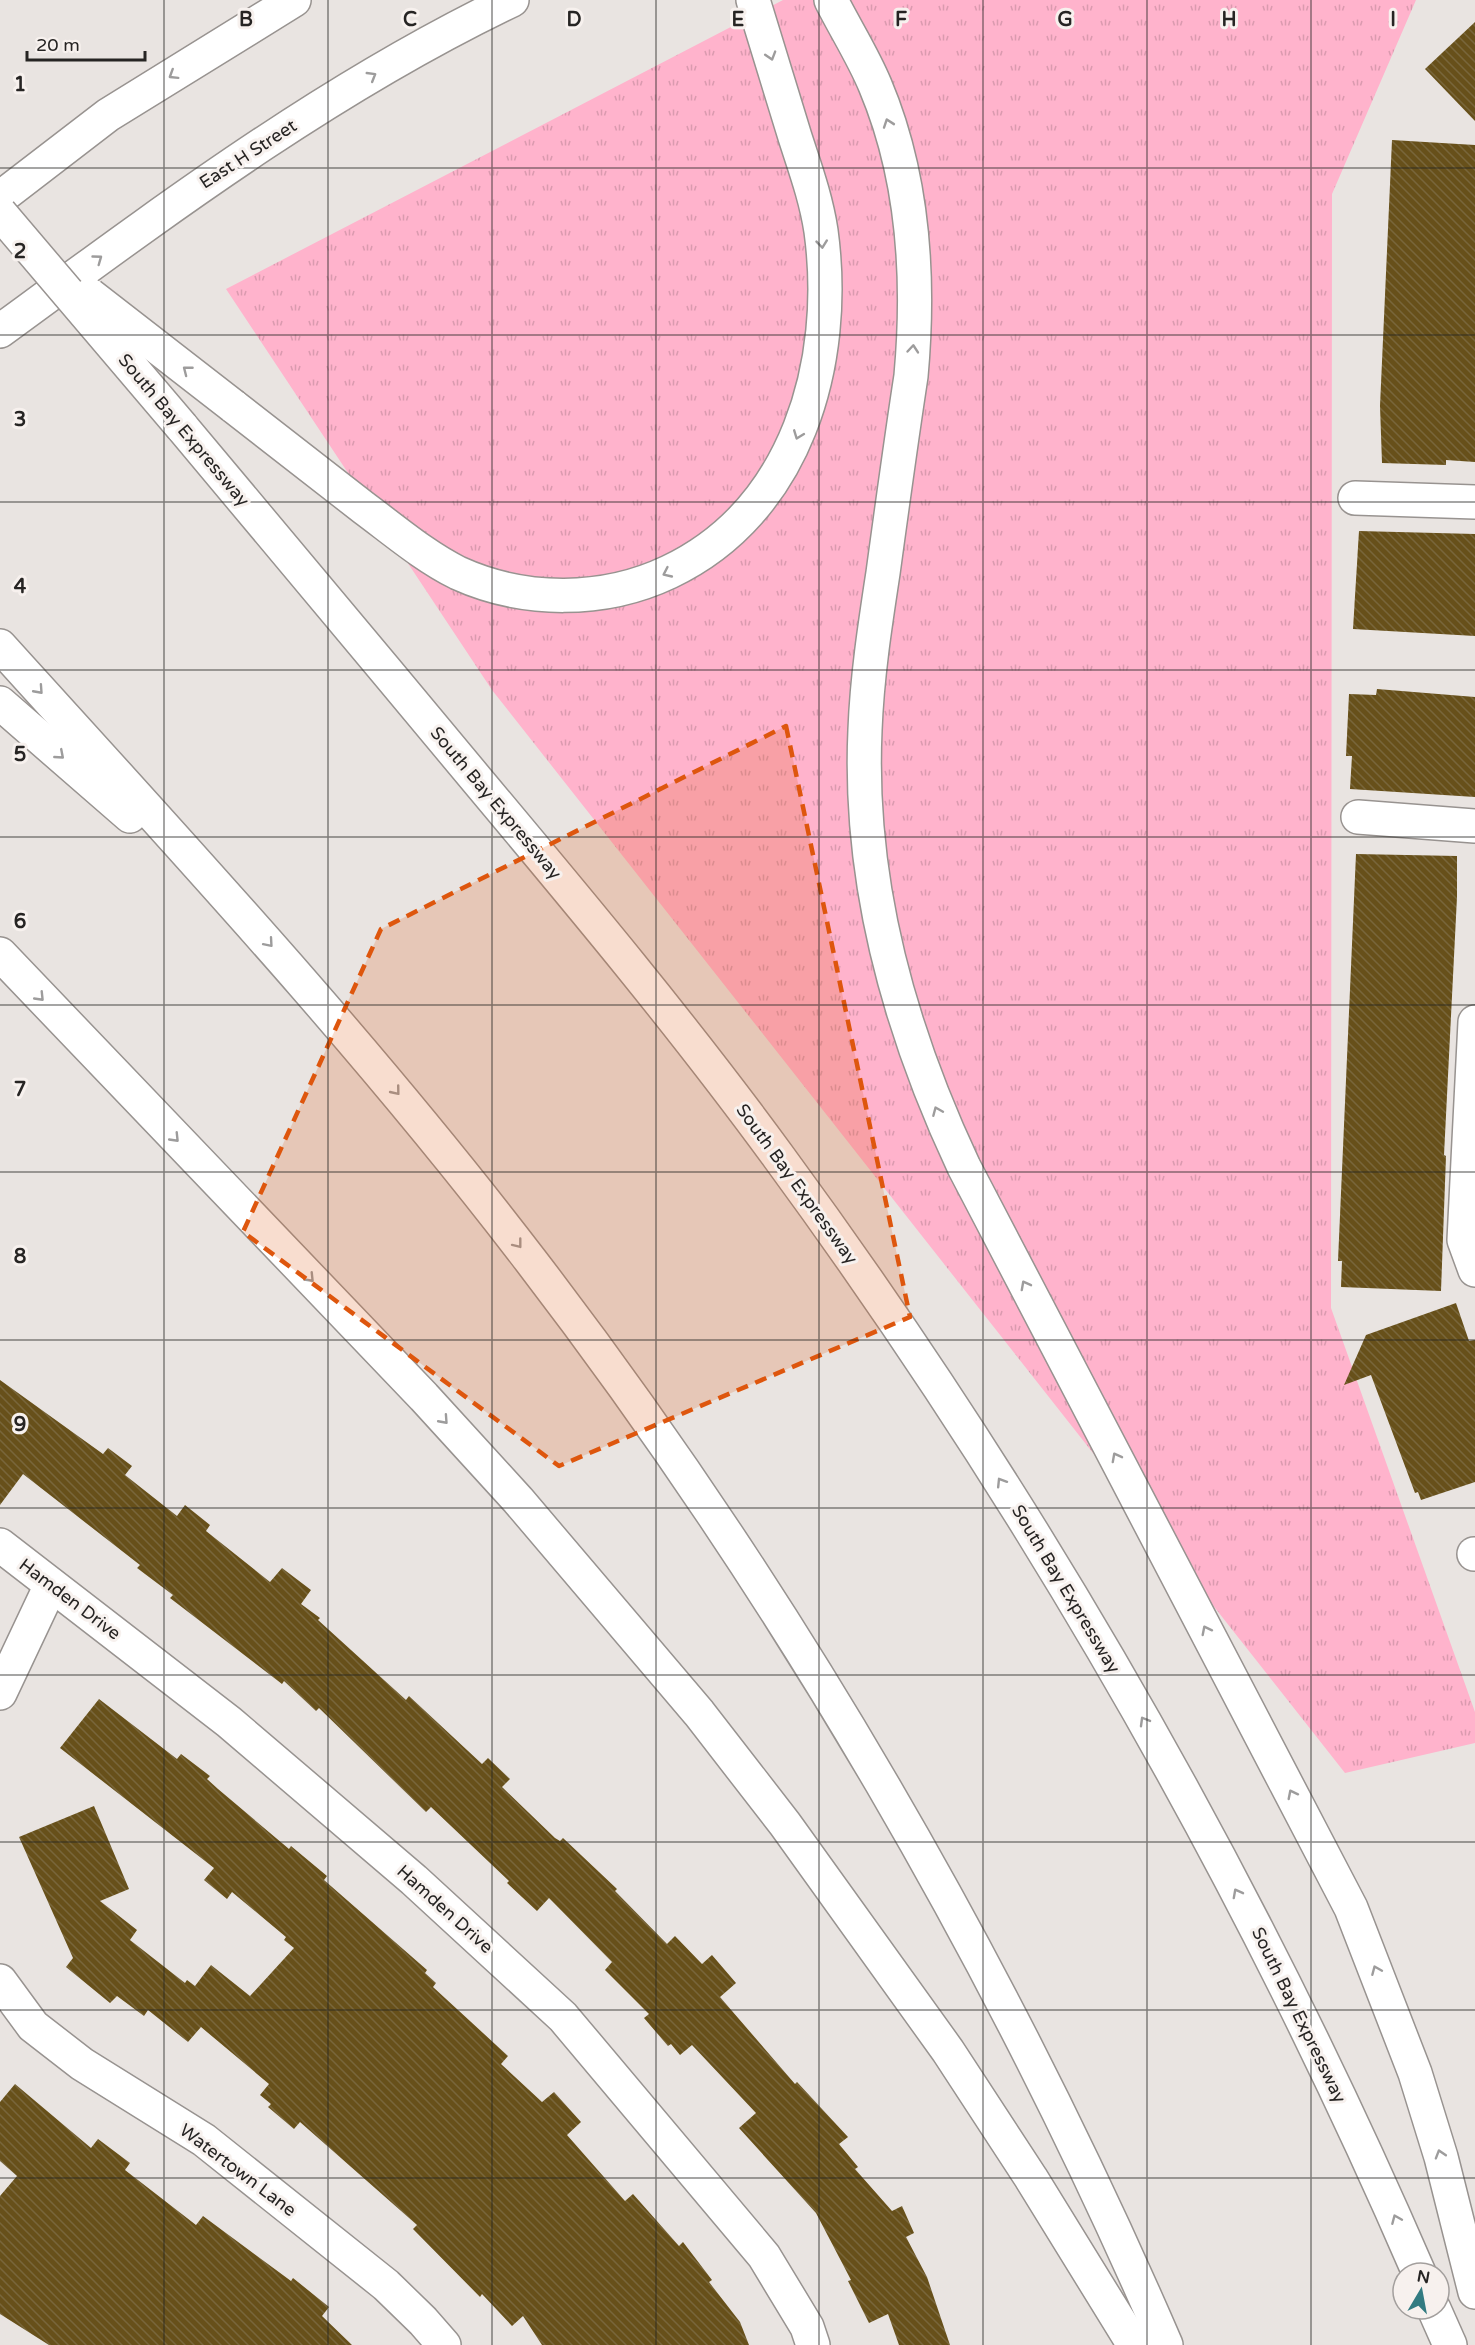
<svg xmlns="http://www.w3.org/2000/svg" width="1475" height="2345" viewBox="0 0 1475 2345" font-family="'Varela Round',sans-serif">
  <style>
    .grass { fill: url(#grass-tufts) }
    .building { fill: url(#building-back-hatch) }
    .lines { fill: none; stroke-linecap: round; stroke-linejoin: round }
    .minor-casing { stroke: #989390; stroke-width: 36 }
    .primary-casing { stroke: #989390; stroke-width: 36 }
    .motorway-casing { stroke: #989390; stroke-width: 36 }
    .minor { stroke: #fff; stroke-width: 33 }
    .primary { stroke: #fff; stroke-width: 33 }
    .motorway { stroke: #fff; stroke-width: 33 }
    .motorway-bridge-casing { stroke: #989390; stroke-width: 36; stroke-linecap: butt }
    .motorway-bridge { stroke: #fff; stroke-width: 33 }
    .oneway { stroke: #9d9c9c }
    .marked { fill: #de560d; fill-opacity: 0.2; stroke: #de560d; stroke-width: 4.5; stroke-dasharray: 12 8; stroke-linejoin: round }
    .grid { fill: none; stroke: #262423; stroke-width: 1.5; stroke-opacity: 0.55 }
    .labels { text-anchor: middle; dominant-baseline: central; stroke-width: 6; stroke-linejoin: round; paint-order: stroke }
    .street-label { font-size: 18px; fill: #262423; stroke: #f7f1ee }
    .grid-label { font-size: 20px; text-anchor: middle; font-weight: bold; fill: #262423; stroke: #f7f1ee; stroke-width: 6; stroke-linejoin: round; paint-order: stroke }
  </style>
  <defs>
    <pattern id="grass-tufts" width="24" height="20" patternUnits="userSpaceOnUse" patternTransform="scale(1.5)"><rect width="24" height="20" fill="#ffb3cc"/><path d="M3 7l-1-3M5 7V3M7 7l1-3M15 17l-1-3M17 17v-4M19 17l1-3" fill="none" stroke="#da9aaf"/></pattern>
    <pattern id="building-back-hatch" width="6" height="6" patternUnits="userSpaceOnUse" patternTransform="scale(1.5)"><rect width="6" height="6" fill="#67501a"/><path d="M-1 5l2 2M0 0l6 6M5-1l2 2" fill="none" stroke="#78663b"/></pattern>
  </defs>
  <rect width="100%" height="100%" fill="#e9e4e1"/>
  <path class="grass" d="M783,0h633l-84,194 -1,1114 144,404v31l-130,30 -853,-1083 -266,-401z"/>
  <g class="building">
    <path d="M1475,22v99l-50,-52z"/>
    <path d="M1392,140l83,5v317l-29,-2v5l-64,-2 -2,-57z"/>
    <path d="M1359,531l116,3v102l-122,-7z"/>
    <path d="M1377,689l98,8v100l-125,-8 2,-33h-6l3,-62 27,1z"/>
    <path d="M1356,854l101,2v41l-13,258 2,1 -5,135 -100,-4 1,-26h-4z"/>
    <path d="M1456,1303l13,38 6,-1v142l-54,18 -3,-8 -3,1 -44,-118 -27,10 22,-50z"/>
    <path d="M0,1380l103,74 5,-6 24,18 -7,9 52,41 8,-11 25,20 -4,6 64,51 12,-14 29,22 -10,14 19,14 -2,2 88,80 3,-4 73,68 6,-6 22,21 -8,8 53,51 5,3 3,-3 54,51 -2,2 52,53 8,-8 27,28 10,-9 24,28 -16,14 75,87 2,-2 51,55 -9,7 19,23 -3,2 37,42 10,-5 12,27 -8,4 21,40 23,68h-51l-11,-31 -19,9 -21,-42 3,-1 -35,-67 -77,-85 17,-15 -64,-68 -12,10 -9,-11 -3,2 -24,-28 5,-4 -44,-44 7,-8 -63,-64 -12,13 -30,-28 2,-2 -78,-74 -5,5 -107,-104 -3,3 -32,-30 -2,3 -112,-86 3,-3 -36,-27 3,-3 -117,-91 -23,31z"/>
    <path d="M99,1699l78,60 4,-5 29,22 -3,3 11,10 71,60 2,-3 36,30 -3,4 103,90 -2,3 11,10 -3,4 75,69 -7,8 41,38 12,-10 27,30 -14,13 58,66 8,-7 46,52 4,-4 29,38 -3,2 31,40 9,23h-207l-19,-29 -11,10 -30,-32 -2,3 -67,-68 4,-4 -117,-103 -6,7 -26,-22 3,-3 -11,-9 9,-11 -68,-57 -13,15 -40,-32 -4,6 -27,-20 -7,7 -44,-36 7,-9 -54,-121 75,-31 35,83 -29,12 37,29 -7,10 55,43 2,-3 8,6 16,-21 39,31 44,-48 -10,-8 2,-3 -54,-45 -5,7 -23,-19 10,-12 -154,-120z"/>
    <path d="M15,2084l76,64 7,-9 32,24 -5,7 71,55 7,-9 88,65 2,-3 36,29 -7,9 30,29h-303l-49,-31v-118l17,-20 -17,-15v-59z"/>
  </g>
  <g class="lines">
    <g class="minor-casing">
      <g id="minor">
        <path d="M1355,498l120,4"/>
        <path d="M1358,817l117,9"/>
        <path d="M1475,1022l-11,218 11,30"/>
        <path d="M0,1545l229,177 185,158 149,137 201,239 43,71 6,18"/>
        <path d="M1474,1554h1"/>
        <path d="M0,1693l51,-108"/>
        <path d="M0,1981l33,45 49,38 122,76 182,145 37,36 21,24"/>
      </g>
    </g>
    <g class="primary-casing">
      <g id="primary">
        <path d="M0,198l108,-83 186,-115"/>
        <path d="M0,331c164,-120 328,-243 512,-331"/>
      </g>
    </g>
    <g class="motorway-casing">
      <g id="motorway">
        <path d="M831,0c14,28 32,56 44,85 39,92 45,192 36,291 -10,65 -19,131 -28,197 -8,52 -16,104 -18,157 -7,153 35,301 99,437l387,741 64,165 26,84 34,135"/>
        <path d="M233,406c44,34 88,68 131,102 31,23 60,48 94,65 66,30 146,30 211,-1 128,-61 170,-209 152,-341 -5,-33 -16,-63 -26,-94 -14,-46 -28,-91 -42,-137"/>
        <path d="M182,427c98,117 197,235 295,353 103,123 206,246 301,376 255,347 470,722 641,1117"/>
        <path d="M0,646c182,201 366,399 531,615 255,332 469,700 635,1084"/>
        <path d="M0,703l130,113"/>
        <path d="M0,954l424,443 94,103 181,213 86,111 163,227 83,127 103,167"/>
        <path d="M1434,2309l16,36"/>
      </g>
    </g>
    <use href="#minor" class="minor"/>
    <use href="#primary" class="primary"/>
    <use href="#motorway" class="motorway"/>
    <g class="motorway-bridge-casing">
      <g id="motorway-bridge">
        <path d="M0,213l182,214"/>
        <path d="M90,295l143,111"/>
      </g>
    </g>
    <use href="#motorway-bridge" class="motorway-bridge"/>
  </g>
  <defs><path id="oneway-chevron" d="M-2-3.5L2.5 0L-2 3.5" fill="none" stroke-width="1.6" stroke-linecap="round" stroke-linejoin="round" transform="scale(1.5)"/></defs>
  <g class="oneway">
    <use href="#oneway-chevron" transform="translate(771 56) rotate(73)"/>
    <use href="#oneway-chevron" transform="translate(173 75) rotate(148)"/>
    <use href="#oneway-chevron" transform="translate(372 76) rotate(-31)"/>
    <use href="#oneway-chevron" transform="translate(888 123) rotate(-109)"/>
    <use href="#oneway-chevron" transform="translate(822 244) rotate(84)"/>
    <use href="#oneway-chevron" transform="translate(98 259) rotate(-36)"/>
    <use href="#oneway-chevron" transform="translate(913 349) rotate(-85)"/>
    <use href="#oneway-chevron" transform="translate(187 370) rotate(-142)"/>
    <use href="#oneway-chevron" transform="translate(798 435) rotate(111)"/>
    <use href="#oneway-chevron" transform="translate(667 573) rotate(155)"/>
    <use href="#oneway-chevron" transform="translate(39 690) rotate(48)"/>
    <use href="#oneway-chevron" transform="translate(60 755) rotate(41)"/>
    <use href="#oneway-chevron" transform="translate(269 943) rotate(49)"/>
    <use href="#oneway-chevron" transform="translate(40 997) rotate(46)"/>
    <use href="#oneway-chevron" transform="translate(396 1091) rotate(51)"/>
    <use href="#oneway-chevron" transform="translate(937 1111) rotate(-113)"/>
    <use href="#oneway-chevron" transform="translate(175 1138) rotate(46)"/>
    <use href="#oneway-chevron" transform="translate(518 1244) rotate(52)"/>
    <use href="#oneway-chevron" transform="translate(310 1278) rotate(46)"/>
    <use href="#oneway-chevron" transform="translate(1025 1285) rotate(-118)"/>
    <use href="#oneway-chevron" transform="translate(444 1420) rotate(48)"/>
    <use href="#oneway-chevron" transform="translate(1116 1457) rotate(-118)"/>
    <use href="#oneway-chevron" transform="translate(1001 1482) rotate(-122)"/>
    <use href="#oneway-chevron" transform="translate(1206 1630) rotate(-117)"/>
    <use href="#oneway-chevron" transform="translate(1144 1721) rotate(-120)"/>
    <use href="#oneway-chevron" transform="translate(1292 1794) rotate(-117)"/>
    <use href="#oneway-chevron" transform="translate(1237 1893) rotate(-118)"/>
    <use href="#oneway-chevron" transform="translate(1376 1970) rotate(-113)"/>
    <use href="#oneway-chevron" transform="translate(1440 2154) rotate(-107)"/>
    <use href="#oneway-chevron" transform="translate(1396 2219) rotate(-113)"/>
  </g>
  <path class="marked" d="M786,726l124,591 -351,149 -316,-234 138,-303z"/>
  <path class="grid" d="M164,0v2345M328,0v2345M492,0v2345M656,0v2345M819,0v2345M983,0v2345M1147,0v2345M1311,0v2345M0,168h1475M0,335h1475M0,502h1475M0,670h1475M0,837h1475M0,1005h1475M0,1172h1475M0,1340h1475M0,1508h1475M0,1675h1475M0,1842h1475M0,2010h1475M0,2178h1475"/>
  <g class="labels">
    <g class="street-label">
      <text transform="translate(248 154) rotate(-33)">East H Street</text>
      <text transform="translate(184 430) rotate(50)">South Bay Expressway</text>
      <text transform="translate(496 803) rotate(50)">South Bay Expressway</text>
      <text transform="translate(797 1184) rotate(54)">South Bay Expressway</text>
      <text transform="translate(1066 1589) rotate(59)">South Bay Expressway</text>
      <text transform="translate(70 1599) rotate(37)">Hamden Drive</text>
      <text transform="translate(445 1909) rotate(42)">Hamden Drive</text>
      <text transform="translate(1299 2015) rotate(64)">South Bay Expressway</text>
      <text transform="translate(238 2170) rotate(37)">Watertown Lane</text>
    </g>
  </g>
  <g class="grid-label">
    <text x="246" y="26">B</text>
    <text x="410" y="26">C</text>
    <text x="574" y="26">D</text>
    <text x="738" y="26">E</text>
    <text x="901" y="26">F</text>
    <text x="1065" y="26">G</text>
    <text x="1229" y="26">H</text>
    <text x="1393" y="26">I</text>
    <text x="20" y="91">1</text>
    <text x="20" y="258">2</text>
    <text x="20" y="426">3</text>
    <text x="20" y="593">4</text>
    <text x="20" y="761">5</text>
    <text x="20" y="928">6</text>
    <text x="20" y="1096">7</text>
    <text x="20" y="1263">8</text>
    <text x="20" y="1431">9</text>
  </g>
  <g transform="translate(1421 2291) rotate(10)"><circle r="28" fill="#f7f1ee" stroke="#a39f9d" stroke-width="1.5"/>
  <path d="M0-4.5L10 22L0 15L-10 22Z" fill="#327b81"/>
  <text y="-9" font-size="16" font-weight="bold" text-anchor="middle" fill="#262423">N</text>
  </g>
  <path d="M27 51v9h118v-9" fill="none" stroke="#262423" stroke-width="3"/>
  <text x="36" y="51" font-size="18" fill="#262423" stroke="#f7f1ee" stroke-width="4.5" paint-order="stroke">20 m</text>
</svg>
